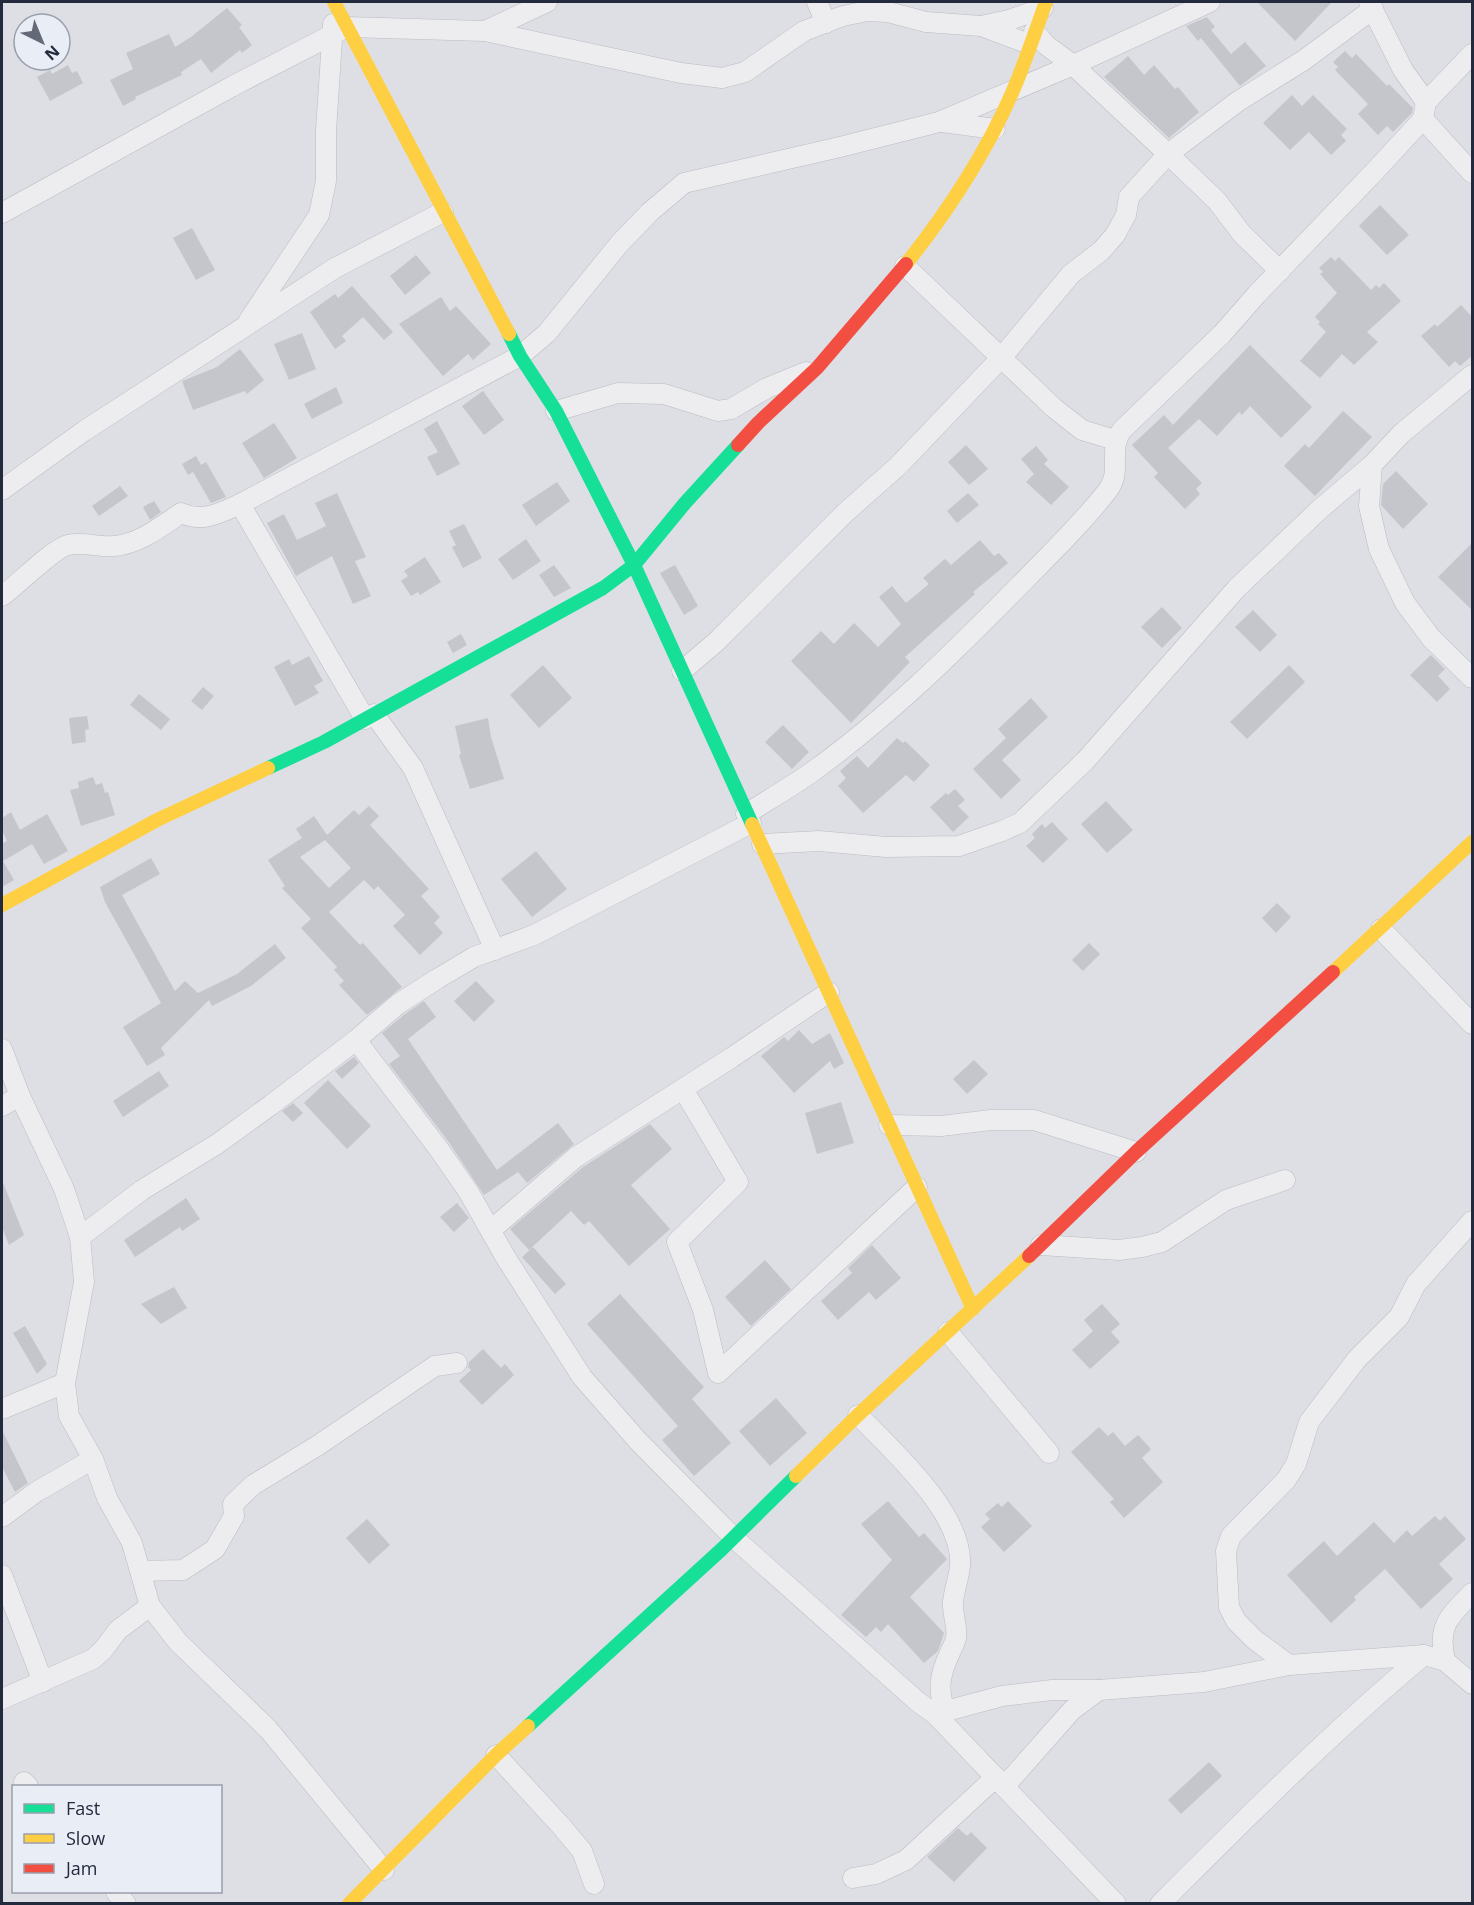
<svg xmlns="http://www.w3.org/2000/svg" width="1474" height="1905" viewBox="0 0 1474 1905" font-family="'Open Sans',sans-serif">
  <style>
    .building { fill: #c4c6cc; fill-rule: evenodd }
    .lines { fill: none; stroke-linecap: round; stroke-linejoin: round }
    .street-casing { stroke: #babcc1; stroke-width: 21 }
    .street { stroke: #ededf0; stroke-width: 20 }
    .fast { stroke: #16e098; stroke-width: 14 }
    .slow { stroke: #ffcf43; stroke-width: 14 }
    .jam { stroke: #f24e42; stroke-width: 14 }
  </style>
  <rect width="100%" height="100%" fill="#dddfe4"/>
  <g class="building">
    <path d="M1257,2h75l-37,39z"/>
    <path d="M227,8l15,17 -3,2 13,18 -10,8 -2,-3 -29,23 -10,-14 -20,13 1,3 -47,22 1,2 -13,7 -13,-26 23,-11 -7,-16 43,-19 6,13 16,-10z"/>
    <path d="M1207,17l8,10 -4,3 20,24 14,-12 21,24 -26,20 -39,-48 -3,3 -12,-15z"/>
    <path d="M1345,51l7,7 4,-4 31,32 2,-2 24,24 -1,5 -19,19 -6,-6 -9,9 -20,-21 10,-10 -33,-34 3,-3 -5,-5z"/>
    <path d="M1128,56l16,19 10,-10 21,24 3,-2 21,25 -30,26 -65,-61z"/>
    <path d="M68,65l4,8 5,-2 6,12 -33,18 -13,-24 13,-7 2,4z"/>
    <path d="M1292,95l10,11 11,-11 34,34 -6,6 5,6 -15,14 -22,-23 -19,18 -27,-27z"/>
    <path d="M1380,205l29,30 -22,20 -28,-29z"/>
    <path d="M192,228l23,42 -19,10 -23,-42z"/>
    <path d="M416,255l15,18 -26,22 -15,-19z"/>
    <path d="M1331,257l4,4 4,-4 32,33 5,-5 3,3 5,-5 17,18 -34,31 11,10 -24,23 -12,-11 -22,24 -20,-17 26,-29 -8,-8 2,-2 -5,-5 22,-24 -17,-19 3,-2 -4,-4z"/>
    <path d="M352,286l41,46 -9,8 -21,-23 -21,19 4,5 -11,8 -25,-37 25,-18 3,4z"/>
    <path d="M441,297l9,14 6,-5 35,38 -18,16 -5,-6 -25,22 -44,-52z"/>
    <path d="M1461,305l12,13v37l-13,11 -5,-5 -6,6 -28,-31 14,-12 2,3z"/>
    <path d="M302,333l14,36 -27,11 -15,-36z"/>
    <path d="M1250,345l62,62 -31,31 -31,-32 -8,9 -3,-3 -22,24 -18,-17 -31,29 34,35 -6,6 4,5 -15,15 -31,-32 4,-4 -26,-28 32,-30 9,10z"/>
    <path d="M240,349l24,31 -17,14 -2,-3 -52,19 -11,-29 35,-14z"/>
    <path d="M336,387l7,16 -31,16 -8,-15z"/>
    <path d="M483,391l21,29 -20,15 -22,-29z"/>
    <path d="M1343,411l29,26 -57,59 -31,-30 21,-22 4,4z"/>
    <path d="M437,421l23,43 -23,12 -10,-19 11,-5 -14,-23z"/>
    <path d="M274,423l23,35 -33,20 -22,-35z"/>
    <path d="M966,445l22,24 -19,16 -21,-23z"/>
    <path d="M1036,446l12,14 -4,4 25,23 -18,18 -25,-23 8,-8 -13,-15z"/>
    <path d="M196,456l5,9 5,-3 20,35 -15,6 -18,-31 -5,3 -6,-11z"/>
    <path d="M1396,471l32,33 -25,25 -22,-24 2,-21z"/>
    <path d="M557,482l13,19 -34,25 -14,-21z"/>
    <path d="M120,486l8,10 -29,20 -7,-10z"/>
    <path d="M337,493l29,64 -11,4 16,35 -18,8 -21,-48 -36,20 -29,-53 17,-9 13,26 29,-14 -11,-23z"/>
    <path d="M968,493l11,12 -22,18 -10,-12z"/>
    <path d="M154,501l7,11 -11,8 -7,-13z"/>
    <path d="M464,524l18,34 -19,10 -11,-21 4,-2 -7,-14z"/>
    <path d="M526,539l15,22 -28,19 -15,-21z"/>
    <path d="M980,540l14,16 5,-3 9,10 -35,29 2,2 -70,63 5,5 -59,61 -60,-62 30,-30 13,13 20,-21 24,24 23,-23 -22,-27 13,-11 14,17 23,-19 -6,-6 22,-19 6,6z"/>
    <path d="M1473,542v69l-35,-34z"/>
    <path d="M425,557l16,25 -21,13 -2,-3 -7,4 -10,-15 7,-5 -4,-5z"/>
    <path d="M554,565l17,23 -17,9 -15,-22z"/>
    <path d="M675,565l23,41 -14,9 -24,-42z"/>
    <path d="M1162,607l20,21 -20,20 -21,-21z"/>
    <path d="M1253,610l24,25 -17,17 -25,-25z"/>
    <path d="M461,634l6,11 -14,8 -6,-11z"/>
    <path d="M1431,655l14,14 -7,7 12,13 -13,13 -27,-27z"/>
    <path d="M309,656l14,25 -9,5 5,7 -24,13 -21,-39 15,-8 3,6z"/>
    <path d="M543,665l29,33 -33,30 -29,-33z"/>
    <path d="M1289,665l16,17 -58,57 -17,-17z"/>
    <path d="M203,687l11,9 -12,14 -11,-9z"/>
    <path d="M139,694l31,25 -9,11 -31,-25z"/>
    <path d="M1031,698l17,19 -46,43 19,20 -20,19 -28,-30 33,-31 -8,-9z"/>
    <path d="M87,716l2,13 -4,1 1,12 -14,2 -3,-26z"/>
    <path d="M488,718l3,19 13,42 -34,10 -11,-34 2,-1 -6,-28z"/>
    <path d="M783,725l26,27 -17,17 -27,-27z"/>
    <path d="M897,738l6,5 2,-2 25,24 -16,17 -8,-7 -43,38 -25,-27 8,-8 -6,-7 17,-15 11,12z"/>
    <path d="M93,777l3,8 6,-2 3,10 3,-1 7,23 -34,11 -11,-36 9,-2 -1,-6z"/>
    <path d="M955,789l10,11 -7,6 11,11 -16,15 -23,-25 16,-14 2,2z"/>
    <path d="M1106,801l27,29 -26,23 -26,-29z"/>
    <path d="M369,806l10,10 -9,9 59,64 -8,7 19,21 -6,6 9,10 -23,22 -27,-29 12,-11 -27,-29 -4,4 -10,-10 -35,32 31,33 3,-2 39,44 -35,28 -28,-30 5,-4 -10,-11 3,-3 -36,-39 10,-9 -29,-31 3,-2 -17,-26 34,-22 -6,-9 18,-13 13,19 27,-25 5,5zM325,840l26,28 -22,20 -29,-31z"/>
    <path d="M11,812l9,18 27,-16 21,37 -24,13 -12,-20 -29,17 11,19 -12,7v-43l5,-3 -5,-11v-12z"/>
    <path d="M1052,822l16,17 -25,24 -17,-17 9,-8 -3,-4 10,-10 3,4z"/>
    <path d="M536,851l31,38 -35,28 -31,-38z"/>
    <path d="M151,858l9,16 -38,21 53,96 10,-10 13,12 39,-19 38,-30 11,14 -35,28 -39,20 -3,-6 -48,48 4,7 -18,11 -24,-39 38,-24 -56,-101 -5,-15z"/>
    <path d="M1277,903l14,14 -15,16 -14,-15z"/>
    <path d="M1089,943l11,11 -17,17 -11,-11z"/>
    <path d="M476,981l19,20 -21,21 -20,-21z"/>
    <path d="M424,1001l12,16 -28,22 89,131 61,-47 16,21 -47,39 -9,-11 -34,23 -36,-54 -59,-77 11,-8 -18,-23 23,-19z"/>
    <path d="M799,1030l13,14 18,-11 14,30 -10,6 -4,-8 -36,32 -33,-37 23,-19 4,4z"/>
    <path d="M354,1057l5,6 -17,16 -7,-8z"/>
    <path d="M974,1060l14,14 -21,20 -14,-15z"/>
    <path d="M159,1071l10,15 -46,31 -10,-16z"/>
    <path d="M328,1080l43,46 -24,23 -43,-46z"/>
    <path d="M841,1102l13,41 -37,11 -12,-41z"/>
    <path d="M293,1103l10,10 -10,9 -11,-11z"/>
    <path d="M650,1124l22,25 -41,36 39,44 -41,37 -40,-45 -5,4 -13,-14 -42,39 -19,-21 73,-62z"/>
    <path d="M2,1180l22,55 -15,10 -7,-18z"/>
    <path d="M186,1198l14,21 -18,12 -2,-4 -45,30 -11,-17z"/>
    <path d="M457,1203l12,15 -15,14 -14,-15z"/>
    <path d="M872,1245l29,33 -25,22 -7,-8 -31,28 -17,-19 31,-28 -4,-5z"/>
    <path d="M533,1247l33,37 -11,10 -33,-37z"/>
    <path d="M765,1260l26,29 -40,37 -26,-29z"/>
    <path d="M174,1287l13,21 -26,16 -20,-20z"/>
    <path d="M620,1294l84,93 -12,12 39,44 -37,33 -32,-36 16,-14 -91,-102z"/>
    <path d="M1102,1304l18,20 -9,8 9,10 -30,27 -18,-19 21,-19 -9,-11z"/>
    <path d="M25,1326l22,38 -10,10 -24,-41z"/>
    <path d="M483,1349l18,19 4,-4 9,11 -32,30 -23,-24 12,-11 -3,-3 1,-5z"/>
    <path d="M776,1398l31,35 -37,33 -31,-35z"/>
    <path d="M1099,1427l9,9 5,-4 12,14 13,-11 13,14 -9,9 21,24 -39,36 -14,-16 4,-3 -43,-47z"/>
    <path d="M2,1430l26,53 -13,9 -13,-25z"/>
    <path d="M888,1501l31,36 5,-4 23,26 -37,38 34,36 -6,18 -14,12 -36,-39 -7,8 -5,-5 -10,10 -25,-22 51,-55 -31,-36z"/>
    <path d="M1008,1501l24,25 -28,26 -23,-25 9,-8 -5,-5 13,-11 4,4z"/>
    <path d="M1435,1516l5,5 5,-5 21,23 -27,25 14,15 -32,30 -36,-40 -31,28 2,3 -25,23 -44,-48 37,-34 13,15 37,-34 20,21 13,-13 5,6z"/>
    <path d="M367,1519l23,26 -21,19 -23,-26z"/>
    <path d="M1209,1762l13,14 -41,38 -13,-14z"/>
    <path d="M958,1828l9,8 4,-4 16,16 -33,34 -27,-25z"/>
  </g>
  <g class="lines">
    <g class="street-casing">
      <g id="street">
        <path d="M817,2l9,21"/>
        <path d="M1369,2l34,68 23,32"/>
        <path d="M981,26l48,18"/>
        <path d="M485,31l62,-29"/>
        <path d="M1423,119l49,54"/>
        <path d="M942,122l53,7"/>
        <path d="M2,213l229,-126 116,-60 138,4 196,42 41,5 23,-6 59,-41 39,-15 24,-5 21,1 38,10 55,4 28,-6 34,-12"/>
        <path d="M905,266l149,142 28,22 33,10"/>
        <path d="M1280,271l-38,-37 -25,-33 -49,-47 69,-52 67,-42 69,-51"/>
        <path d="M249,320l70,-105 7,-34v-50l7,-107"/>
        <path d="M556,411l62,-18 46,1 54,17 13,-2 36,-21 39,-16"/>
        <path d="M1372,465l-3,41 10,43 26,54 26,35 41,40"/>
        <path d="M2,490l82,-59 251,-163 108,-56"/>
        <path d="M240,504l125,215"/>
        <path d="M2,596c15,-11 52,-48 66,-51 15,-4 32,3 47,1 24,-2 47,-20 66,-33 21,10 39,0 59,-9l280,-148 27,-23 73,-90 30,-31 34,-29 156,-36 99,-25 134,-57 137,-63"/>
        <path d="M682,671l34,-29 130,-130 52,-46 104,-109 69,-83 30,-23 14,-16 11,-20 3,-18 39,-43 -95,-89 -27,-20 -12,-14"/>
        <path d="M374,714l39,54 82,182"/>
        <path d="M746,814c22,-14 45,-27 66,-42 75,-54 141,-119 206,-185 30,-31 63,-62 90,-97 15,-20 -1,-39 14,-60l100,-96 35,-40 118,-123 48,-52 3,-17 46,-48"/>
        <path d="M762,844l57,-3 67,6 73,-1 43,-15 18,-8 65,-62 152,-173 83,-79 52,-44 29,-31 71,-59"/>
        <path d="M1381,929l91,95"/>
        <path d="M356,1040l82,108 30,43 38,67 76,119 56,64 96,97 184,164 17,12 181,190"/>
        <path d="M2,1049l18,47 44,93 16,48 4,45 -19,101 4,33 24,43"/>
        <path d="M683,1089l55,93 -61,60 26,68 15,63 199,-186"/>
        <path d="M2,1106l18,-10"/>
        <path d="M889,1125l52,1 50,-6h43l102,32"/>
        <path d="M491,1230l85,-73 155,-99 98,-66"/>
        <path d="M80,1237l62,-47 75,-46 54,-39 85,-65 42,-36 39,-25 37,-22 60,-22 217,-112"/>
        <path d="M1041,1245l78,5 23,-3 20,-5 64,-42 59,-20"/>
        <path d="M948,1332l101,121"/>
        <path d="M2,1409l63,-26"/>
        <path d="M858,1415c34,35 106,99 102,151 -1,12 -6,24 -7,36 -1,12 5,24 3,36 -1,6 -5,11 -7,17 -10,21 -11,35 -4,57"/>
        <path d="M2,1517l34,-25 57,-33 14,39 25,45 18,63 28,36 90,87 116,141"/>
        <path d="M141,1571l42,-1 32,-21 19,-33 -1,-12 20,-19 64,-39 118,-80 22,-3"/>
        <path d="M2,1575l41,107"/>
        <path d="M1445,1661c-8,-36 4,-44 27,-68"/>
        <path d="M1289,1665l-34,-25 -19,-19 -7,-14 -3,-56 5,-15 55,-56 10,-16 13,-42 48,-63 42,-42 17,-33 56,-63"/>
        <path d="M2,1699l91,-40 10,-9 15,-20 32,-24"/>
        <path d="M935,1714l67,-18 50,-6h47l105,-8 85,-17 135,-10 21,6 27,23"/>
        <path d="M496,1755l66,72 20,24 12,33"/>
        <path d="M24,1782l4,4"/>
        <path d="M1004,1787l68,-77 27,-20"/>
        <path d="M853,1878l23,-4 30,-14 90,-83"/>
        <path d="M116,1892l10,12"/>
        <path d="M1160,1904c86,-86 171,-171 264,-249"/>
      </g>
    </g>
    <use href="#street" class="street"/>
    <g class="fast">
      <path d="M509,334l11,22 36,55 78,154 118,259"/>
      <path d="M268,768l56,-26 279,-154 31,-23 51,-62 53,-58"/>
      <path d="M528,1726l194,-177 74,-73"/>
    </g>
    <g class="slow">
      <path d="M334,2l175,332"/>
      <path d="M906,264c42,-53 79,-109 106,-171 13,-30 23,-61 34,-91"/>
      <path d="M752,824l221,485"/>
      <path d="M2,905l155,-85 111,-52"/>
      <path d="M1333,972l139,-130"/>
      <path d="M796,1476l62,-61 171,-159"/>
      <path d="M349,1904l147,-149 32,-29"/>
    </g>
    <g class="jam">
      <path d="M738,445l20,-22 59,-55 89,-104"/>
      <path d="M1029,1256l107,-104 197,-180"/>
    </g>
  </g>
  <rect width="1474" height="1905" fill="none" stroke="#232a3e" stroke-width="6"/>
  <rect x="12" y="1785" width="210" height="108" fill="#e9edf5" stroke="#9a9fac" stroke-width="1.5"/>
  <rect x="24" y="1804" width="30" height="9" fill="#16e098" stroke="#9a9fac" stroke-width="1.5"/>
  <text x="66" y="1815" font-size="18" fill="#232a3e">Fast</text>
  <rect x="24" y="1834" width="30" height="9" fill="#ffcf43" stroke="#9a9fac" stroke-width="1.5"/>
  <text x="66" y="1845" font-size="18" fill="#232a3e">Slow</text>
  <rect x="24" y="1864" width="30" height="9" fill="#f24e42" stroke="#9a9fac" stroke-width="1.5"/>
  <text x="66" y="1875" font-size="18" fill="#232a3e">Jam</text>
  <g transform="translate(42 42) rotate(137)"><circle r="28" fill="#e9edf5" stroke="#9a9fac" stroke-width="1.5"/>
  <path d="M0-4.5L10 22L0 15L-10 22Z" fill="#646978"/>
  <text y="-9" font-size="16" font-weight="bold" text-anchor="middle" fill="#232a3e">N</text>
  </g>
</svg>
